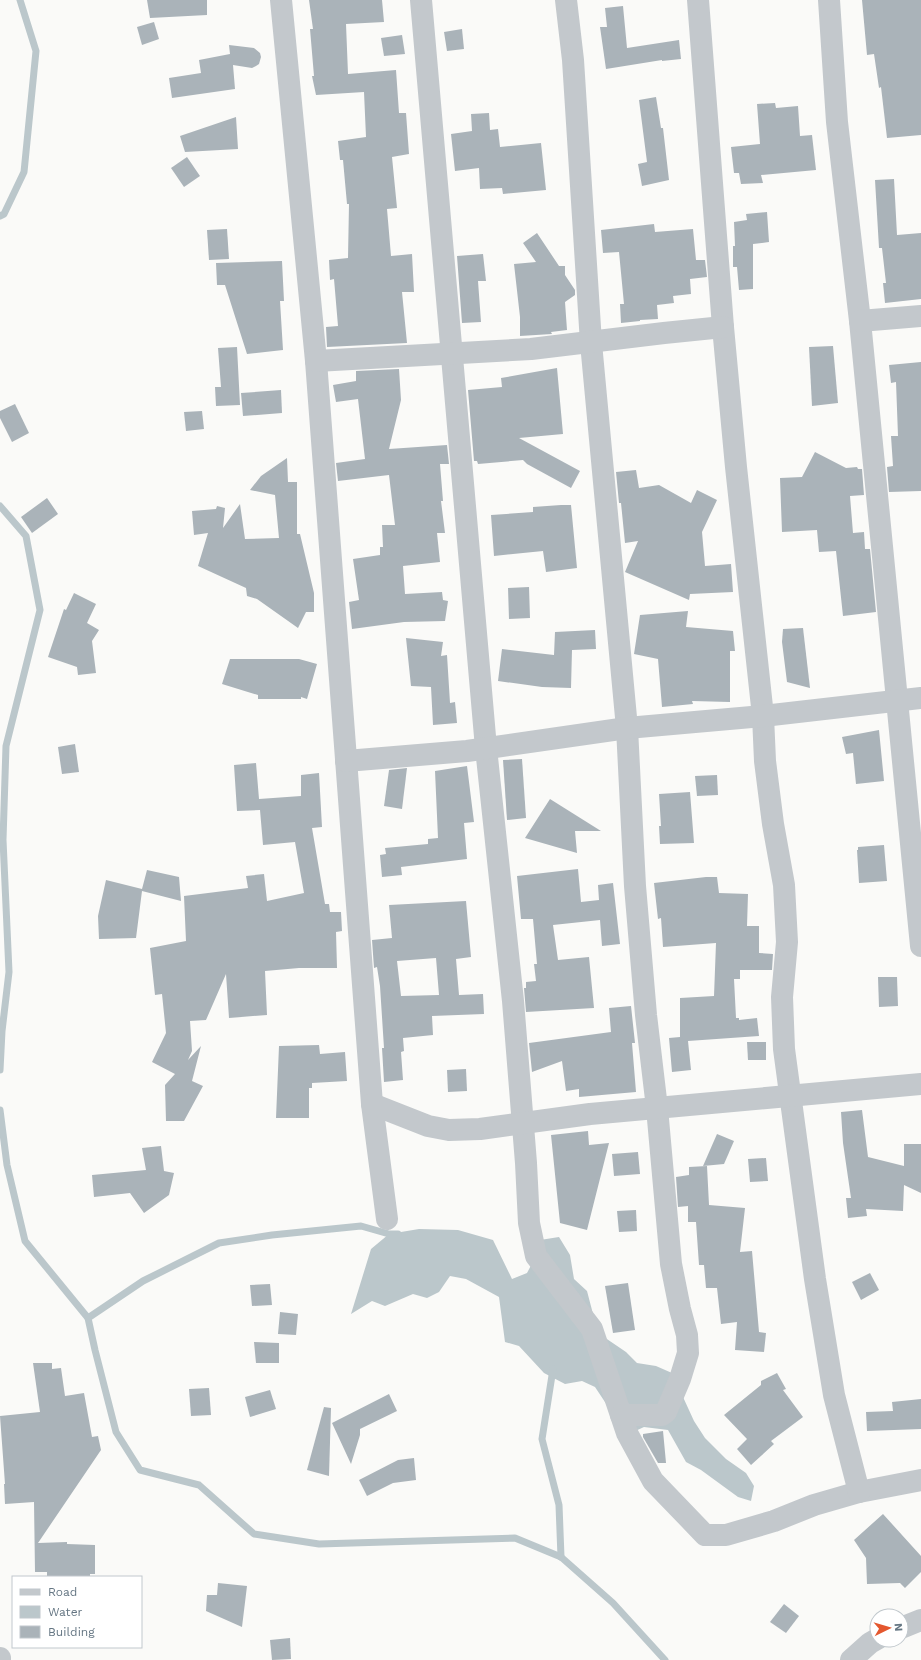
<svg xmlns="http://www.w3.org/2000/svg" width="921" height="1660" viewBox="0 0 921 1660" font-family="'Work Sans',sans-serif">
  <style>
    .water { fill: #bbc7cb }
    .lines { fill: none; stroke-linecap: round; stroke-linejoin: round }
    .stream { stroke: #bbc7cb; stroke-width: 7 }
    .building { fill: #aab3b9; fill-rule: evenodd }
    .minor { stroke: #c3c8cc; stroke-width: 22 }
  </style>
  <rect width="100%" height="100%" fill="#fafaf8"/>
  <path class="water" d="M419,1229l39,1 35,10 19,39 15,-6 9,-17 4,-16 19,-3 11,18 4,24 13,12 11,42 28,19 11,11 19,3 16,7 22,48 11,17 21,21 20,14 8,13 -3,15 -13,-4 -37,-27 -15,-8 -18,-32 -24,-3 -13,6 -22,-25 -14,-21 -13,-6 -17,3 -21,-11 -25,-27 -14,-4 -6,-45 -33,-18 -16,-3 -11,16 -12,6 -14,-4 -28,12 -13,-5 -21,13 20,-65 18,-15z"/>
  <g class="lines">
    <g class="stream">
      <path d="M0,216l4,-2 20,-42 12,-121 -16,-51"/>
      <path d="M0,506l26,30 14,74 -34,136 -3,94 6,132 -7,59 -2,39"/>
      <path d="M0,1110l7,55 18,76 63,77 7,32 21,82 24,38 59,15 55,49 65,10 196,-6 46,19 52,46 52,57"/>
      <path d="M88,1318l55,-37 76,-38 53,-8 89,-9 28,8h9"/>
      <path d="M553,1369l-11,70 17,66 2,52"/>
    </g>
  </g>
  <g class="building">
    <path d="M147,0h60v15l-57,3z"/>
    <path d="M309,0h73l2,22 -38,2 2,50 48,-4 3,43h7l3,41 -17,3 5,51 -10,1 4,47 21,-2 2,38h-12l5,51 -80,4 -1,-20 12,-1 -4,-47 -4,1 -1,-20 19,-2 1,-54h-2l-4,-44h-3l-2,-19 28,-4 -2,-45 -48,3 -4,-19h2l-4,-47h3z"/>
    <path d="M862,0h59v135l-34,3 -6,-51 -2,1 -5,-34 -7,1z"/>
    <path d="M623,6l4,42 52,-8 2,19 -19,2v-1l-56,9 -6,-42h7l-2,-19z"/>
    <path d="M154,22l5,17 -17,6 -5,-18z"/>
    <path d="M462,29l2,20 -17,2 -3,-19z"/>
    <path d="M402,35l3,19 -21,2 -3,-18z"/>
    <path d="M229,45l25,3 6,5 1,4 -2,7 -3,2 -4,2 -19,-3 2,24 -63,9 -3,-20 32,-5 -2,-13 31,-6z"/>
    <path d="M656,97l5,31h2l6,52 -27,6 -4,-22 9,-2 -8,-62z"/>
    <path d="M775,103l1,5 22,-2 2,30 12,-1 4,35 -55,5 2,8 -22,1 -2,-11h-5l-3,-26 29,-3 -3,-40z"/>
    <path d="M489,113l1,17 8,-1 2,18 41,-4 5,47 -43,4 -1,-6 -22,1 -1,-21 -24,3 -4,-37 21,-3 -1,-17z"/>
    <path d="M236,117l2,32 -53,3 -5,-16z"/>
    <path d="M187,157l13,19 -16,11 -13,-19z"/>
    <path d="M894,179l3,56 24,-2v66l-36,4 -2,-20h3l-4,-35h-3l-4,-68z"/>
    <path d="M767,212l2,30 -16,2v45l-14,1 -2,-23h-4v-21h2l-1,-24 13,-2 -1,-6z"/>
    <path d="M654,224l1,8 38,-3 3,31h9l2,17 -17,2 1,15 -18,2 1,7 -17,2 1,14 -18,1v1l-19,2 -1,-19h4l-5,-52 -16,1 -2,-23z"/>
    <path d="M227,229l2,30 -20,1 -2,-30z"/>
    <path d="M537,233l22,33h6v9l10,15v5l-10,7 2,28 -16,2 1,2 -32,2v-19l-6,-53 22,-2 -13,-19z"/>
    <path d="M483,254l3,27h-8l3,41 -19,1 -5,-67z"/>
    <path d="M282,261l2,40h-4l3,49 -36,4 -22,-69h-8l-1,-22z"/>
    <path d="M833,346l5,57 -26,3 -3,-59z"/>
    <path d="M237,347l3,58 -24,1 -1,-19h6l-3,-39z"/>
    <path d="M921,362v129l-32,1 -2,-25 6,-1 -2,-30h7l-2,-54 -5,1 -2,-18z"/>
    <path d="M557,368l6,66 -44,4 61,33 -9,17 -44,-24 -4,-4 -45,4 -1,-3h-3l-6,-71 34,-3 -1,-9z"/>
    <path d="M399,369l2,31 -12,49 58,-4 2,19h-9l3,37h-2l4,32h-8l3,29 -37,4 2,28 37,-2 1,8 5,1 -3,20 -41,1 -52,7 -3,-27 10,-2 -6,-41 27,-4v-8h3l-1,-22h13l-6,-50 -51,6 -2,-18 29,-4 -7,-60 -22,3 -3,-17 23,-4v-10z"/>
    <path d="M281,390l1,23 -39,3 -2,-23z"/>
    <path d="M15,404l14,29 -17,9 -12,-24v-7z"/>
    <path d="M202,411l2,18 -18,2 -2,-19z"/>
    <path d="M815,452l31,16 11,-1 1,2h4l2,26 -14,1 3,37 11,-1 1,17h5l6,63 -33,4 -7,-65 -17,1 -2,-22 -35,2 -2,-54 22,-1z"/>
    <path d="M287,458l1,24h9v52h3l14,59v19h-8l-8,16 -41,-29 -10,-3 -1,-8 -48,-22 10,-33 -14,2 -2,-24 24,-2 1,-3 8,2 -2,20 17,-24 5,35 34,-1 -4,-43 -25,-5 11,-14z"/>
    <path d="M636,470l3,18 20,-3 32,18 6,-13 20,10 -15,32 3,34 26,-2 2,28 -43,2 -1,6 -64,-28 13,-31 -13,2 -4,-40h-2l-3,-31z"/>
    <path d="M47,498l11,16 -26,19 -11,-16z"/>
    <path d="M561,505h10l6,63 -31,4 -3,-21 -49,5 -3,-41 42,-3v-5z"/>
    <path d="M529,587l1,31 -21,1 -1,-31z"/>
    <path d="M74,593l22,11 -9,19 12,7 -7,11 4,32 -18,2 -1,-8 -29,-10 16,-48 2,1z"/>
    <path d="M688,611l-2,16 47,4 2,20h-5v51l-38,-1 1,3 -31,3 -4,-48 -24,-5 6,-39z"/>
    <path d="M803,628l7,60 -23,-6 -5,-40 1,-13z"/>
    <path d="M595,630l1,19 -24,1 -1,38 -29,-1 -44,-6 4,-32 52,6 1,-23z"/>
    <path d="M406,638l37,4 -2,14 6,-1 3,48 5,-1 2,21 -24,2 -2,-38 -20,-1z"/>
    <path d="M230,659h69l18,5 -10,35 -6,-2v2h-43v-4l-36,-11z"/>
    <path d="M879,730l5,51 -28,3 -3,-31 -7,1 -4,-17z"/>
    <path d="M75,744l4,28 -17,2 -4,-27z"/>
    <path d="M522,759l4,59 -19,2 -4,-60z"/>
    <path d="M256,763l3,36 42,-3v-21l18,-2 3,54 -10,1 13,76h4l1,8h11l1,19 -6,1 1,36h-38l-34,3 2,44 -38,3 -3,-44 -20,46 -16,1 2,30 -4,9 13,-14 -9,35 11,5 -19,35h-18l-1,-36 10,-11 -23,-12 14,-29 -4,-39 -7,1 -5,-47 36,-7 -2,-45 64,-8 -2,-12 18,-2 3,27 37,-8 -9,-51 -32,3 -3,-35 -23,1 -3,-46z"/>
    <path d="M467,766l7,56 -10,1 3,36 -66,8 1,8 -20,2 -2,-22 6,-1 -1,-6 43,-4v-5l10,-1 -3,-67z"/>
    <path d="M407,768l-5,41 -18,-3 5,-36z"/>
    <path d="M717,775l1,20 -21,1 -2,-20z"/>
    <path d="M690,792l4,51 -34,1 -1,-18h2l-2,-32z"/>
    <path d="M550,799l51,32h-26l2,22 -52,-15z"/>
    <path d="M884,845l3,36 -28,2 -2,-33h1v-3z"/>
    <path d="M578,869l3,33 18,-2 -1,-15 15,-2 7,61 -18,2 -2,-26 -47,5 5,35 31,-3 5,51 -68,4 -2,-24h2v-6l10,-1 -2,-17h3l-4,-45h-12l-4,-43z"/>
    <path d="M147,870l32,7 2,24 -39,-10 -6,47 -37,1 -1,-23 8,-36 36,9z"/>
    <path d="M706,877h11l2,16 29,1 -1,32h12v27l14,1 -1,16h-32v9h-6l2,39h3v2l18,-2 2,18 -71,5 3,29 -19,2 -3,-34 11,-1v-39l34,-2 2,-53 -53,4 -2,-29 -3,1 -4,-36z"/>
    <path d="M466,901l5,56 -15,2 3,36 24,-1 1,20 -52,2 1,19 -30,3 1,13 -3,1 2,28 -19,2 -2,-34h2l-4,-62 -3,-19 -3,1 -2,-28 20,-2 -3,-33zM436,958l3,37 -38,1 -4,-35z"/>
    <path d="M878,977h19l1,29 -19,1z"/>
    <path d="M631,1006l4,37h-3l4,49 -57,5v-8l-13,2 -4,-30 -30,11 -3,-29 82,-11 -2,-24z"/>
    <path d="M747,1042h19v18h-18z"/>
    <path d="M319,1045l1,9 25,-2 2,29 -35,2v5h-3v30h-33l3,-72z"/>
    <path d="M466,1069l1,22 -19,1 -1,-22z"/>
    <path d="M862,1110l6,47 36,9v-22h17v49l-17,-8 -1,26 -37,-2 1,7 -19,2 -2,-20h5l-8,-55 -2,-31z"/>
    <path d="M588,1131l1,14 20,-2 -22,87 -27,-7 -9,-88z"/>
    <path d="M717,1134l17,7 -10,23 -21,2z"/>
    <path d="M161,1146l3,25 10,2 -5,22 -25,18 -14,-20 -36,4 -2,-22 54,-5 -4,-22z"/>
    <path d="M638,1152l2,22 -26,2 -2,-22z"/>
    <path d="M766,1158l2,23 -18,1 -2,-23z"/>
    <path d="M707,1166l2,39 36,3 -5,44 12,-1 7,81 7,1 -2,19 -29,-2 2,-28 -16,2 -4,-36h-11l-2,-23h-5l-3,-43h-8v-16l-10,1 -2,-30 13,-2v-8z"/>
    <path d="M636,1210l1,21 -18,1 -2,-21z"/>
    <path d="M870,1273l9,17 -18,10 -9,-18z"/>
    <path d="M628,1283l7,47 -22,3 -8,-47z"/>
    <path d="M270,1284l2,21 -20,1 -2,-21z"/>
    <path d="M280,1312l18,2 -2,21 -18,-1z"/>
    <path d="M254,1342l25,1v20h-23z"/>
    <path d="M33,1363h19v6l9,-1 4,28 19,-3 8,44 6,-1 3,14 -63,93 29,-1v2l28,1v29h-5v3h-43v-5h-12l-1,-70 -29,2 -1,-20h1l-5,-68 40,-4z"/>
    <path d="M777,1373l9,16 -3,1 20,27 -32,24 3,3 -23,21 -14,-16 10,-10 -23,-24 37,-30v-4z"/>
    <path d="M209,1388l2,27 -20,1 -2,-27z"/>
    <path d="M270,1390l6,19 -26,8 -5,-20z"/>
    <path d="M389,1394l8,17 -37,18v6l-9,29 -19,-41z"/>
    <path d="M921,1399v30l-54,2 -1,-19 27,-1 -1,-9z"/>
    <path d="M324,1407l7,1 -2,68 -22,-6z"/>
    <path d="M663,1431l3,32h-8l-15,-26v-3z"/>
    <path d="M414,1458l2,22 -23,3 -26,13 -8,-16 39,-20z"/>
    <path d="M883,1514l38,42v16l-16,16 -5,-5 -33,1 -1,-26 -12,-18z"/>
    <path d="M218,1583l29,3 -5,41 -36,-16 1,-16h10z"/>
    <path d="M784,1604l15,12 -13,17 -16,-11z"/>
    <path d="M290,1638l1,21 -19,1 -2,-20z"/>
  </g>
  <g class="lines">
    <g class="minor">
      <path d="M281,0l35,361 56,743 15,115"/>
      <path d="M421,0l65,748 27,253 13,162 3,60 7,33 56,73 35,104 26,48 52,54h21l48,-14 40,-16 45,-13 62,-12"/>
      <path d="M566,0l7,60 18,283 36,385 8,158 11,129 11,93 14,156 9,45 7,26 1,18 -8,26 -14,33 -4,3h-41"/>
      <path d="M698,0l25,327 13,140 27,249 2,45 8,63 11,61 3,57 -5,55 2,52 31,230 19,116 25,97"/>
      <path d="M829,0l8,122 23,199 61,625"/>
      <path d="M860,321l61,-5"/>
      <path d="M316,361l215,-12 133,-16 59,-6"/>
      <path d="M346,761l121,-10 160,-23 136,-12 158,-18"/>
      <path d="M372,1104l56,22 21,4 31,-1 110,-15 331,-30"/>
      <path d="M901,1628l20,-8"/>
      <path d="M0,1658v2"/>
      <path d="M851,1660l19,-17 7,-4"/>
    </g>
  </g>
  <rect x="12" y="1576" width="130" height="72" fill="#ffffff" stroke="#c1c8cd"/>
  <rect x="20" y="1589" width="20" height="6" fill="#c3c8cc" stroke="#c1c8cd"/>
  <text x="48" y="1596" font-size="12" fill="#657683">Road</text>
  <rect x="20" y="1606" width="20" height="12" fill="#bbc7cb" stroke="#c1c8cd"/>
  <text x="48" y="1616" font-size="12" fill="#657683">Water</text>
  <rect x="20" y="1626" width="20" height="12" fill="#aab3b9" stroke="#c1c8cd"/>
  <text x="48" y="1636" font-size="12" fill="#657683">Building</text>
  <g transform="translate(889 1628) rotate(85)"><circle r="19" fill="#ffffff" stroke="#c1c8cd"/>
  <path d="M0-3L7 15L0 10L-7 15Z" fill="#e4572e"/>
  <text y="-6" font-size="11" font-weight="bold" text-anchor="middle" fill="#657683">N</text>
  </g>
</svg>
